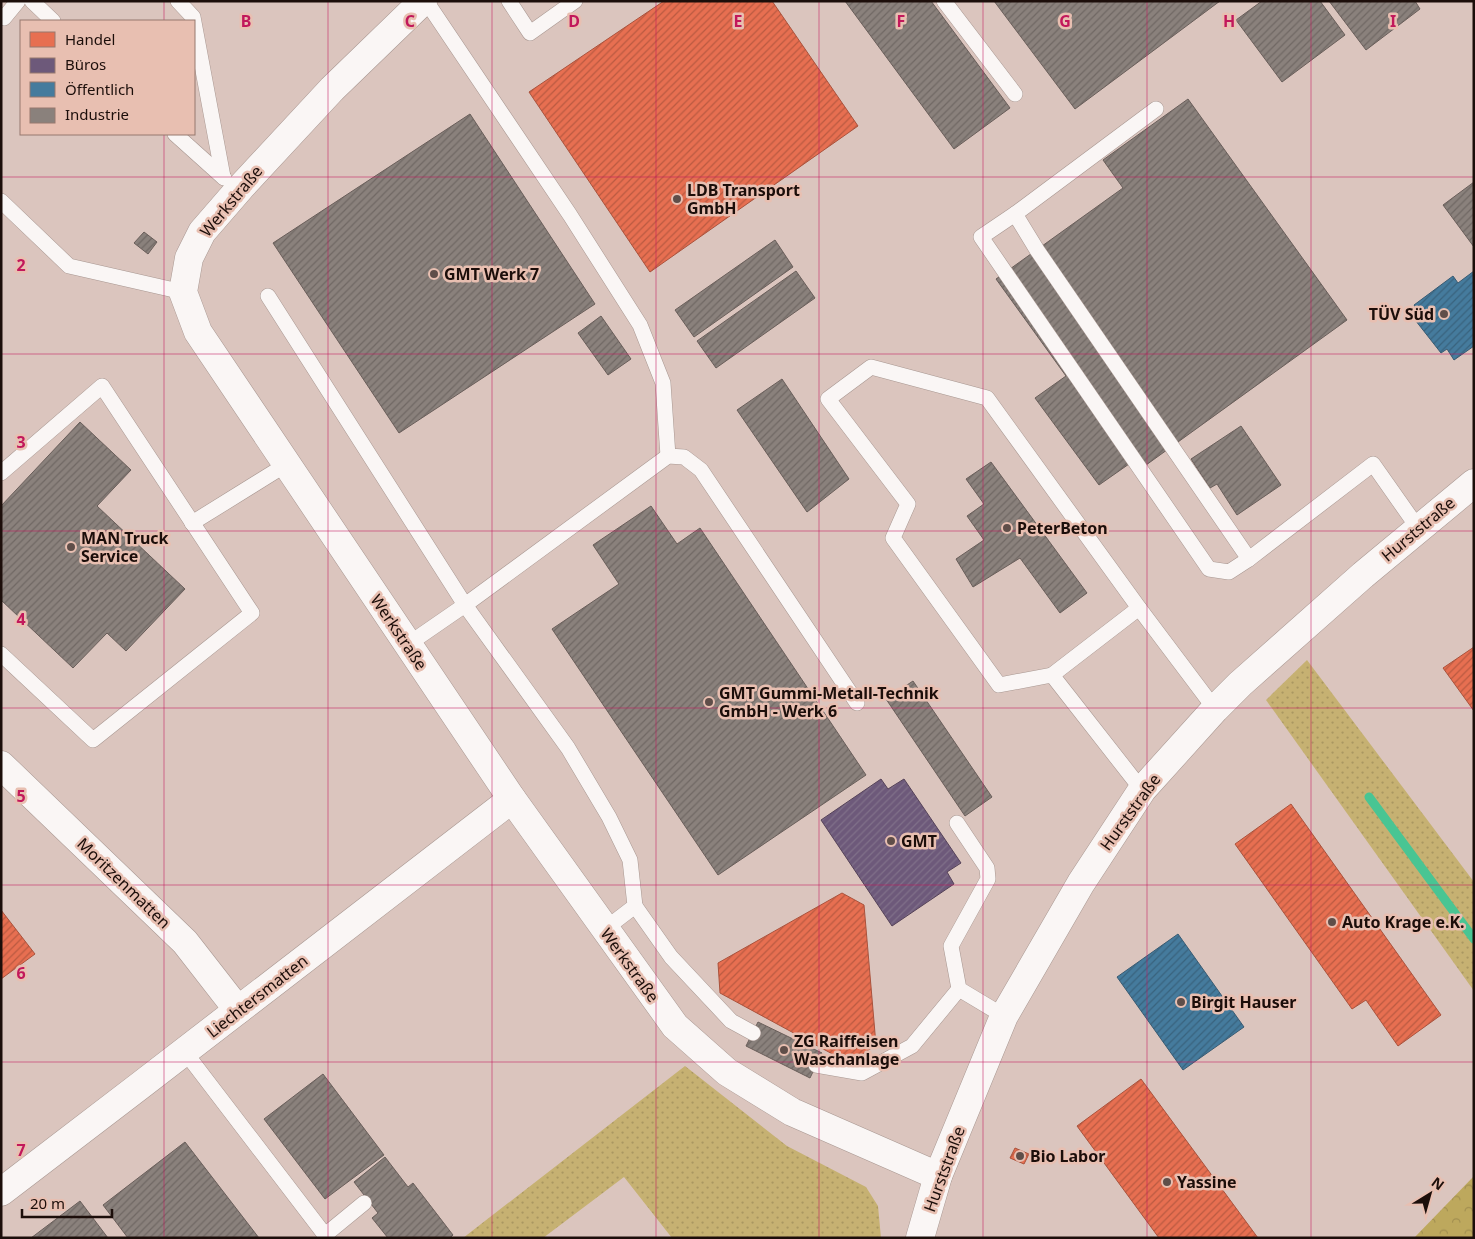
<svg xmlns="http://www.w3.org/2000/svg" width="1475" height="1239" viewBox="0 0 1475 1239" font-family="'Noto Sans',sans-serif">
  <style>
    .grass { fill: url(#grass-dots) }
    .forest { fill: url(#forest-crowns) }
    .shops { fill: url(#shops-hatch); stroke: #aa523c }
    .offices { fill: url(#offices-hatch); stroke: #554258 }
    .public { fill: url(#public-hatch); stroke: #395a71 }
    .industry { fill: url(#industry-hatch); stroke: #695e5a }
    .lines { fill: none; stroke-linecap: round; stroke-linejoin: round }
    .stream { stroke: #49c593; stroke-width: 9 }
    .lane-casing { stroke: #a89791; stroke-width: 16 }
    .street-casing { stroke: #a89791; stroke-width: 29 }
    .lane { stroke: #faf6f5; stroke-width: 15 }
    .street { stroke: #faf6f5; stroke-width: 28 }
    .grid { fill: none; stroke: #c2185b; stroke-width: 1; stroke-opacity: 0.55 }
    .poi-dot { fill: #5f4e49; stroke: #e8bfb1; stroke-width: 2 }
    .labels { text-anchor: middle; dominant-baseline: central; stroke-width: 5; stroke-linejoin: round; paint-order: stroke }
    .poi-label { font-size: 16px; font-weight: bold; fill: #1c0e0a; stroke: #e8bfb1; text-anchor: start }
    .street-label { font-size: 16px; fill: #1c0e0a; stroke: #e8bfb1 }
    .grid-label { font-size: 16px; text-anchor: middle; font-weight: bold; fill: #c2185b; stroke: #e8bfb1; stroke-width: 5; stroke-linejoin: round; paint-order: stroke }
  </style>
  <defs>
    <pattern id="grass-dots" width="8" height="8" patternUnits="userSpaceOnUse" patternTransform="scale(1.25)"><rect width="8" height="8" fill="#c6b172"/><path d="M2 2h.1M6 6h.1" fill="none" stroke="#aa9761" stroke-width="1.8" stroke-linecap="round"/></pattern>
    <pattern id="forest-crowns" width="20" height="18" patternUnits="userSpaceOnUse" patternTransform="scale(1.25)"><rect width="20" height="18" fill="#bda85d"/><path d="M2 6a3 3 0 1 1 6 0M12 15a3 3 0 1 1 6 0" fill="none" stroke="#a28f50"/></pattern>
    <pattern id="shops-hatch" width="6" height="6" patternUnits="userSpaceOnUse" patternTransform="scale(1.25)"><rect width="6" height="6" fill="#e76f51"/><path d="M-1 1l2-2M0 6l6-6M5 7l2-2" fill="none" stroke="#ba5a41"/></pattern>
    <pattern id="offices-hatch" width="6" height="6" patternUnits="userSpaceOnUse" patternTransform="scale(1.25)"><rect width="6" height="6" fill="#6d597a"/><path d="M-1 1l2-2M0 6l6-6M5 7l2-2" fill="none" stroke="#807089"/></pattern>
    <pattern id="public-hatch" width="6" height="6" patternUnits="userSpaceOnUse" patternTransform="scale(1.25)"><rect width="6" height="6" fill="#457b9d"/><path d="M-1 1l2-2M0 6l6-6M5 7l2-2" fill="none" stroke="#39637e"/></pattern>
    <pattern id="industry-hatch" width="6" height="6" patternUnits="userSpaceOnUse" patternTransform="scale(1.25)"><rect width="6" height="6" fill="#8a817c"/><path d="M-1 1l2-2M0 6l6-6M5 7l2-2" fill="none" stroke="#706864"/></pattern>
  </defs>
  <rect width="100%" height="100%" fill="#dbc5be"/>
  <g class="grass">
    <path d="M1307,660l167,222v109l-208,-291z"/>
    <path d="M685,1066l102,80 79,41 12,19 3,32h-209l-48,-61 -81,61h-80z"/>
  </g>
  <path class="forest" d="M1474,1176v62h-60z"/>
  <g class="shops">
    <path d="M664,1h108l86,125 -208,146 -121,-180z"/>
    <path d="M1474,647v64l-31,-43z"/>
    <path d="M1291,804l150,211 -43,31 -32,-46 -14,9 -117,-165z"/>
    <path d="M842,893l22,12 12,140 -27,18 -129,-70 -2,-30z"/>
    <path d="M1,910l34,44 -34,25z"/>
    <path d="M1141,1079l117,159h-99l-82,-112z"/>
    <path d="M1015,1148l14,6 -5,10 -14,-6z"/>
  </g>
  <path class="offices" d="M881,779l7,10 16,-10 57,84 -14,9 7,12 -62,42 -71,-106z"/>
  <g class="public">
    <path d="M1474,271v75l-20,14 -7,-11 -6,4 -29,-37 6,-5 -4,-6 39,-29 5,7z"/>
    <path d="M1178,934l66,93 -61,43 -66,-93z"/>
  </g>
  <g class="industry">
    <path d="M845,1h86l79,107 -56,41z"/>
    <path d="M994,1h226l-145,108z"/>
    <path d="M1262,1h58l25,34 -63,47 -46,-62z"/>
    <path d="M1329,1h86l5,8 -54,41z"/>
    <path d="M1188,99l159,221 -212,153 -6,-9 -30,21 -64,-87 31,-22 -70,-97 127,-91 -20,-28z"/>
    <path d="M470,114l125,190 -196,129 -126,-190z"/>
    <path d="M1474,182v65l-31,-42z"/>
    <path d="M144,232l13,10 -9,12 -14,-11z"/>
    <path d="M775,240l18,27 -99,70 -19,-27z"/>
    <path d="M796,271l19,27 -99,70 -19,-27z"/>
    <path d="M601,316l30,43 -23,16 -30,-42z"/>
    <path d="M782,379l67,100 -42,33 -70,-102z"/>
    <path d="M80,422l51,48 -34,36 88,83 -59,62 -19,-18 -34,35 -72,-68v-94z"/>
    <path d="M1241,426l40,59 -44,30 -20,-31 -7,4 -19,-29z"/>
    <path d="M991,462l96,131 -27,20 -40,-55 -47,29 -17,-28 28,-19 -17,-24 17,-12 -18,-25z"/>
    <path d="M651,506l26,38 23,-16 166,247 -148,100 -166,-246 67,-45 -26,-39z"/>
    <path d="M913,681l79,116 -27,19 -79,-117z"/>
    <path d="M758,1022l64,31 -12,25 -64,-32z"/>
    <path d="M323,1074l61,81 -59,44 -61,-80z"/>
    <path d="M185,1142l74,96h-131l-25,-33z"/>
    <path d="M385,1157l23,30 5,-4 40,52 -3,3h-62l-16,-20 6,-5 -24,-31z"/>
    <path d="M80,1201l28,37h-77z"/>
  </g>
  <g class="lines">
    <path class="stream" d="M1369,797l105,142"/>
    <g class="lane-casing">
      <g id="lane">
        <path d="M32,1l21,20"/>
        <path d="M178,1l15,16 30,160"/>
        <path d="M426,1l144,214 70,110 23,58 5,73"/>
        <path d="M509,1l21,32 45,-32"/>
        <path d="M944,1l71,93"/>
        <path d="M1,16l3,2 14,-17"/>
        <path d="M175,134l49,44"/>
        <path d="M1,201l68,65 114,26"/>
        <path d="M1015,214l22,36 212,309 -20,13 -20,-3 -228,-332z"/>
        <path d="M1015,214l141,-105"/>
        <path d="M268,296l197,309 103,143 41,69 21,43 5,46 -30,23"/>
        <path d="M1,473l101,-87 150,227 -159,127 -92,-86"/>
        <path d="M192,523l95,-59"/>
        <path d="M1249,559l124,-95 45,64"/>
        <path d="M407,645l58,-40 203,-149 16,1 17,13 156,233"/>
        <path d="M1052,675l87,-67"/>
        <path d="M1142,790l-90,-115 -53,10 -106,-147 15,-34 -80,-105 43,-32 116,31 152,210 76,101"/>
        <path d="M957,823l30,45 1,11 -37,67 8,43 45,27"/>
        <path d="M635,906l36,51 60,64 22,12"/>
        <path d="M185,1052l140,183 39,-32"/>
        <path d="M816,1065l46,8 50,-27 47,-57"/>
      </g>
    </g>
    <g class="street-casing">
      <g id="street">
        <path d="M423,1l-91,88 -91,98 -39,45 -13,26 -6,34 15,40 314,467 163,227 52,46 65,40 146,64"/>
        <path d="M1,765l184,177 53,68"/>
        <path d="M1,1192c171,-130 340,-262 511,-393"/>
        <path d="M920,1238l18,-62 66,-160 77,-133 61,-93 73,-81 25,-25 123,-109 111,-92"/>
      </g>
    </g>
    <use href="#lane" class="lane"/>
    <use href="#street" class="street"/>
  </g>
  <path class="grid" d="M164,1v20M328,1v1237M492,1v1237M656,1v1237M819,1v1237M983,1v1237M1147,1v1237M1311,1v1237M164,134v1104M1,177h1473M1,354h1473M1,531h1473M1,708h1473M1,885h1473M1,1062h1473"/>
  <g class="poi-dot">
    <circle cx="677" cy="199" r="5"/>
    <circle cx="434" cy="274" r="5"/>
    <circle cx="1444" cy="314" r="5"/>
    <circle cx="1007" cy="528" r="5"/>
    <circle cx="71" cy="547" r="5"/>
    <circle cx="709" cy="702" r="5"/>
    <circle cx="891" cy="841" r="5"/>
    <circle cx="1332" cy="922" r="5"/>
    <circle cx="1181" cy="1002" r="5"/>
    <circle cx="784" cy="1050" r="5"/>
    <circle cx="1020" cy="1156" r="5"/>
    <circle cx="1167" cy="1182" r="5"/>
  </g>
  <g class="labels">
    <g class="poi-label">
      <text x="687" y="190">LDB Transport<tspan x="687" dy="18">GmbH</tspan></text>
      <text x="444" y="274">GMT Werk 7</text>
      <text x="1434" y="314" text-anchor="end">TÜV Süd</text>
      <text x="1017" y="528">PeterBeton</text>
      <text x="81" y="538">MAN Truck<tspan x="81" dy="18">Service</tspan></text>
      <text x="719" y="693">GMT Gummi-Metall-Technik<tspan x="719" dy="18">GmbH - Werk 6</tspan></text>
      <text x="901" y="841">GMT</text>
      <text x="1342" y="922">Auto Krage e.K.</text>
      <text x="1191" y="1002">Birgit Hauser</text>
      <text x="794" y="1041">ZG Raiffeisen<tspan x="794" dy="18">Waschanlage</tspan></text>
      <text x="1030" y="1156">Bio Labor</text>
      <text x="1177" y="1182">Yassine</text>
    </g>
    <g class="street-label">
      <text transform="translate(231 201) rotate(-50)">Werkstraße</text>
      <text transform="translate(1418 529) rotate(-40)">Hurststraße</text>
      <text transform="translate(399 632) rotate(56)">Werkstraße</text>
      <text transform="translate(1130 812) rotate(-54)">Hurststraße</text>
      <text transform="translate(124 883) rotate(44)">Moritzenmatten</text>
      <text transform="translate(630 965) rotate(54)">Werkstraße</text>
      <text transform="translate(257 996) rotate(-38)">Liechtersmatten</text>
      <text transform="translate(944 1169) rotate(-70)">Hurststraße</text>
    </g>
  </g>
  <g class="grid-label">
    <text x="246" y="27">B</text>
    <text x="410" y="27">C</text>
    <text x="574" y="27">D</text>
    <text x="738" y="27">E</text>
    <text x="901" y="27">F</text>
    <text x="1065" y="27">G</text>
    <text x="1229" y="27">H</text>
    <text x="1393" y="27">I</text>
    <text x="21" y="271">2</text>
    <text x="21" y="448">3</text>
    <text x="21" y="625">4</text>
    <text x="21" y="802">5</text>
    <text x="21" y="979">6</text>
    <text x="21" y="1156">7</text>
  </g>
  <rect width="1475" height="1239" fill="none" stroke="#1c0e0a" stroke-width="5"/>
  <rect x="20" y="20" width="175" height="115" fill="#e8bfb1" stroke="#96786e"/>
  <rect x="30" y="32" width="25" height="15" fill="#e76f51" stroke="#96786e"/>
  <text x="65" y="45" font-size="15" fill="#1c0e0a">Handel</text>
  <rect x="30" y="58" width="25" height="15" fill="#6d597a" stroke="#96786e"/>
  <text x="65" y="70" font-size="15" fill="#1c0e0a">Büros</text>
  <rect x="30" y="82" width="25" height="15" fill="#457b9d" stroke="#96786e"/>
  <text x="65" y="95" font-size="15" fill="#1c0e0a">Öffentlich</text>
  <rect x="30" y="108" width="25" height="15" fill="#8a817c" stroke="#96786e"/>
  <text x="65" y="120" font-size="15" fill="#1c0e0a">Industrie</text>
  <g transform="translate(1430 1194) rotate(37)" stroke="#e8bfb1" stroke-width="4" paint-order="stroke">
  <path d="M0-4L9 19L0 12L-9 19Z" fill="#1c0e0a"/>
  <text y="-8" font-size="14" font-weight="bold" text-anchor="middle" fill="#1c0e0a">N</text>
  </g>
  <path d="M22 1209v8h90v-8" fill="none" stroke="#1c0e0a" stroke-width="2.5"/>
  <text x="30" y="1209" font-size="15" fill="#1c0e0a" stroke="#e8bfb1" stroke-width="4" paint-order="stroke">20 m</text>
</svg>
